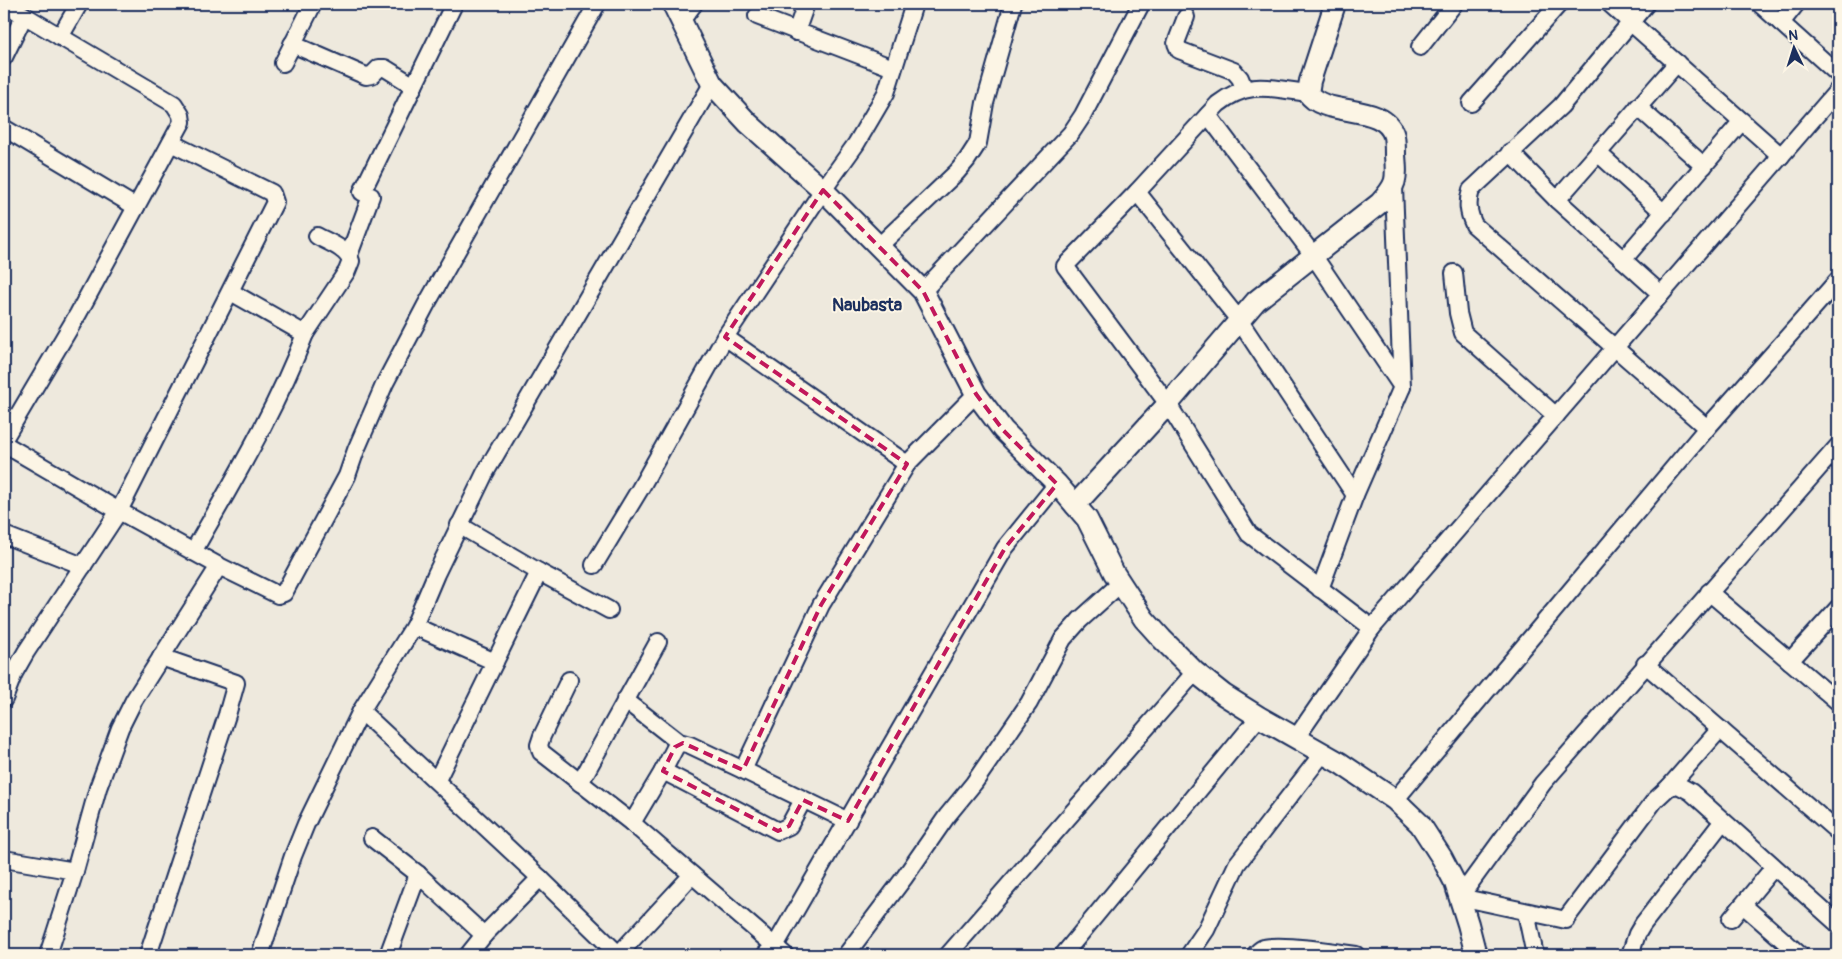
<svg xmlns="http://www.w3.org/2000/svg" width="1842" height="959" viewBox="0 0 1842 959" font-family="Pangolin,sans-serif">
  <style>
    .lines { fill: none; stroke-linecap: round; stroke-linejoin: round }
    .minor-casing { stroke: #1b2f5e; stroke-width: 20 }
    .tertiary-casing { stroke: #1b2f5e; stroke-width: 24 }
    .minor { stroke: #fcf5e5; stroke-width: 16 }
    .tertiary { stroke: #fcf5e5; stroke-width: 20 }
    .marked { fill: none; stroke: #c2185b; stroke-width: 4; stroke-dasharray: 10 6; stroke-linejoin: round }
    .labels { text-anchor: middle; dominant-baseline: central; stroke-width: 4; stroke-linejoin: round; paint-order: stroke }
    .district-label { font-size: 18px; font-weight: bold; fill: #1b2f5e; stroke: #fcf5e5 }
  </style>
  <rect width="100%" height="100%" fill="#eee9dd"/>
  <filter id="ink" filterUnits="userSpaceOnUse"><feTurbulence type="fractalNoise" baseFrequency=".02" numOctaves="2"/><feDisplacementMap in="SourceGraphic" scale="10" xChannelSelector="R" yChannelSelector="G"/><feConvolveMatrix kernelMatrix="1 2 1 2 8 2 1 2 1" color-interpolation-filters="sRGB"/></filter>
  <g filter="url(#ink)">
    <g class="lines">
      <g class="minor-casing">
        <g id="minor">
          <path d="M1610,4l171,152"/>
          <path d="M1646,4l-85,102 -90,84c-4,13 -3,22 3,35l233,203"/>
          <path d="M1760,4l78,70"/>
          <path d="M757,16l136,52"/>
          <path d="M1186,17l-10,26 3,7 55,21 6,7 4,10"/>
          <path d="M681,21l13,-17"/>
          <path d="M1781,23l15,-19"/>
          <path d="M796,32l10,-28"/>
          <path d="M60,37l19,-33"/>
          <path d="M292,44l74,32 6,-1 7,-7h6l29,18"/>
          <path d="M1420,47l34,-43"/>
          <path d="M4,57l20,-41"/>
          <path d="M283,63l30,-59"/>
          <path d="M1308,93c-37,-4 -58,-14 -90,11l-81,88 -72,74 103,138 81,130 123,94 466,-538"/>
          <path d="M1471,103l88,-99"/>
          <path d="M1638,107l66,59"/>
          <path d="M1208,115l105,140 89,132"/>
          <path d="M4,128l132,79"/>
          <path d="M1510,152l47,48 104,94"/>
          <path d="M1598,153l66,60"/>
          <path d="M362,192l92,-188"/>
          <path d="M1137,192l102,128 116,175"/>
          <path d="M1557,200l120,-137"/>
          <path d="M878,247l79,-75 10,-12 11,-17 7,-40 28,-99"/>
          <path d="M349,255l22,-59"/>
          <path d="M1623,260l119,-139"/>
          <path d="M1454,273l4,40 5,20 93,83"/>
          <path d="M923,291l148,-158 12,-18 58,-111"/>
          <path d="M305,334l42,-63 4,-10c-5,-13 -23,-19 -34,-25"/>
          <path d="M725,337l182,127"/>
          <path d="M4,439l74,-125 104,-192 -1,-7 -7,-11 -169,-100"/>
          <path d="M4,444l115,67 100,55 59,29 6,-2 63,-117 9,-26 29,-67 41,-78 171,-301"/>
          <path d="M459,525l80,47 70,38"/>
          <path d="M4,535l79,31"/>
          <path d="M193,552c40,-71 83,-142 112,-218l-74,-42"/>
          <path d="M594,565l46,-76 85,-152 98,-147 33,-46 30,-51 28,-89"/>
          <path d="M1320,589l35,-94 47,-108 -8,-200"/>
          <path d="M1709,592l129,110"/>
          <path d="M414,626l81,36"/>
          <path d="M1790,661l48,-53"/>
          <path d="M1645,664l193,168"/>
          <path d="M569,680l-27,56 -3,9 2,7 91,71 153,132"/>
          <path d="M4,699l10,-26 12,-21 93,-141 156,-309 -3,-9 -101,-50"/>
          <path d="M625,700l55,43"/>
          <path d="M361,711l179,167 79,77"/>
          <path d="M1296,738l76,-110"/>
          <path d="M743,770l105,51"/>
          <path d="M663,771l115,60 11,-5 14,-26"/>
          <path d="M437,780l102,-208"/>
          <path d="M580,783l78,-141"/>
          <path d="M1669,787l51,-58 1,1"/>
          <path d="M1395,800l312,-372 131,-148"/>
          <path d="M632,823l31,-52 14,-27 6,-1 7,2 53,25 78,-165 86,-141 69,-70"/>
          <path d="M372,838l46,36 66,61"/>
          <path d="M4,859l71,12"/>
          <path d="M1743,905l57,50"/>
          <path d="M1568,916l87,-116 14,-13 9,-2 13,7 147,132"/>
          <path d="M1527,917l8,38"/>
          <path d="M1731,919l43,-52"/>
          <path d="M1566,920l-106,-23 83,-114 295,-337"/>
          <path d="M48,955l27,-84 23,-83 22,-60 14,-28 85,-134"/>
          <path d="M148,955l79,-240 9,-32 -75,-26"/>
          <path d="M260,955l33,-99 13,-32 55,-113 53,-85 22,-52 49,-101 227,-389"/>
          <path d="M388,955l30,-81"/>
          <path d="M468,955l16,-20 56,-57"/>
          <path d="M618,955l74,-80"/>
          <path d="M765,955l10,-9 230,-398 52,-64"/>
          <path d="M846,955l58,-77 43,-62 27,-33 55,-80 34,-64 17,-19 41,-37"/>
          <path d="M948,955l247,-283"/>
          <path d="M1063,955l196,-238"/>
          <path d="M1189,955l17,-25 31,-66 86,-111"/>
          <path d="M1255,955c3,-3 5,-6 9,-7 16,-5 73,4 92,7"/>
          <path d="M1630,955l7,-21 6,-10 80,-103"/>
        </g>
      </g>
      <g class="tertiary-casing">
        <g id="tertiary">
          <path d="M673,4l39,80 36,39 75,67 100,101 53,103 27,36 54,54 30,35 27,54 30,46 18,20 33,33 29,23 35,22 81,46 55,37 25,24 22,34 13,25 13,41 8,31"/>
          <path d="M1075,505l93,-101 88,-103 124,-98c17,-19 17,-22 15,-48 0,-6 0,-13 -1,-19 -9,-34 -70,-18 -86,-43l2,-12 25,-77"/>
        </g>
      </g>
      <use href="#minor" class="minor"/>
      <use href="#tertiary" class="tertiary"/>
    </g>
  </g>
  <path class="marked" d="M823,190l100,101 53,103 27,36 54,54 -52,64 -157,273 -45,-21 -14,26 -11,5 -115,-60 12,-24 8,-4 60,27 78,-165 86,-141 -182,-127z"/>
  <g class="labels">
    <g class="district-label">
      <text x="867" y="305">Naubasta</text>
    </g>
  </g>
  <rect width="1842" height="959" fill="none" stroke="#fcf5e5" stroke-width="20"/>
  <rect x="10" y="10" width="1822" height="939" fill="none" stroke="#1b2f5e" stroke-width="2" filter="url(#ink)"/>
  <g transform="translate(1794 48) rotate(356)" stroke="#fcf5e5" stroke-width="4" paint-order="stroke">
  <path d="M0-4L9 19L0 12L-9 19Z" fill="#1b2f5e"/>
  <text y="-8" font-size="14" font-weight="bold" text-anchor="middle" fill="#1b2f5e">N</text>
  </g>
</svg>
